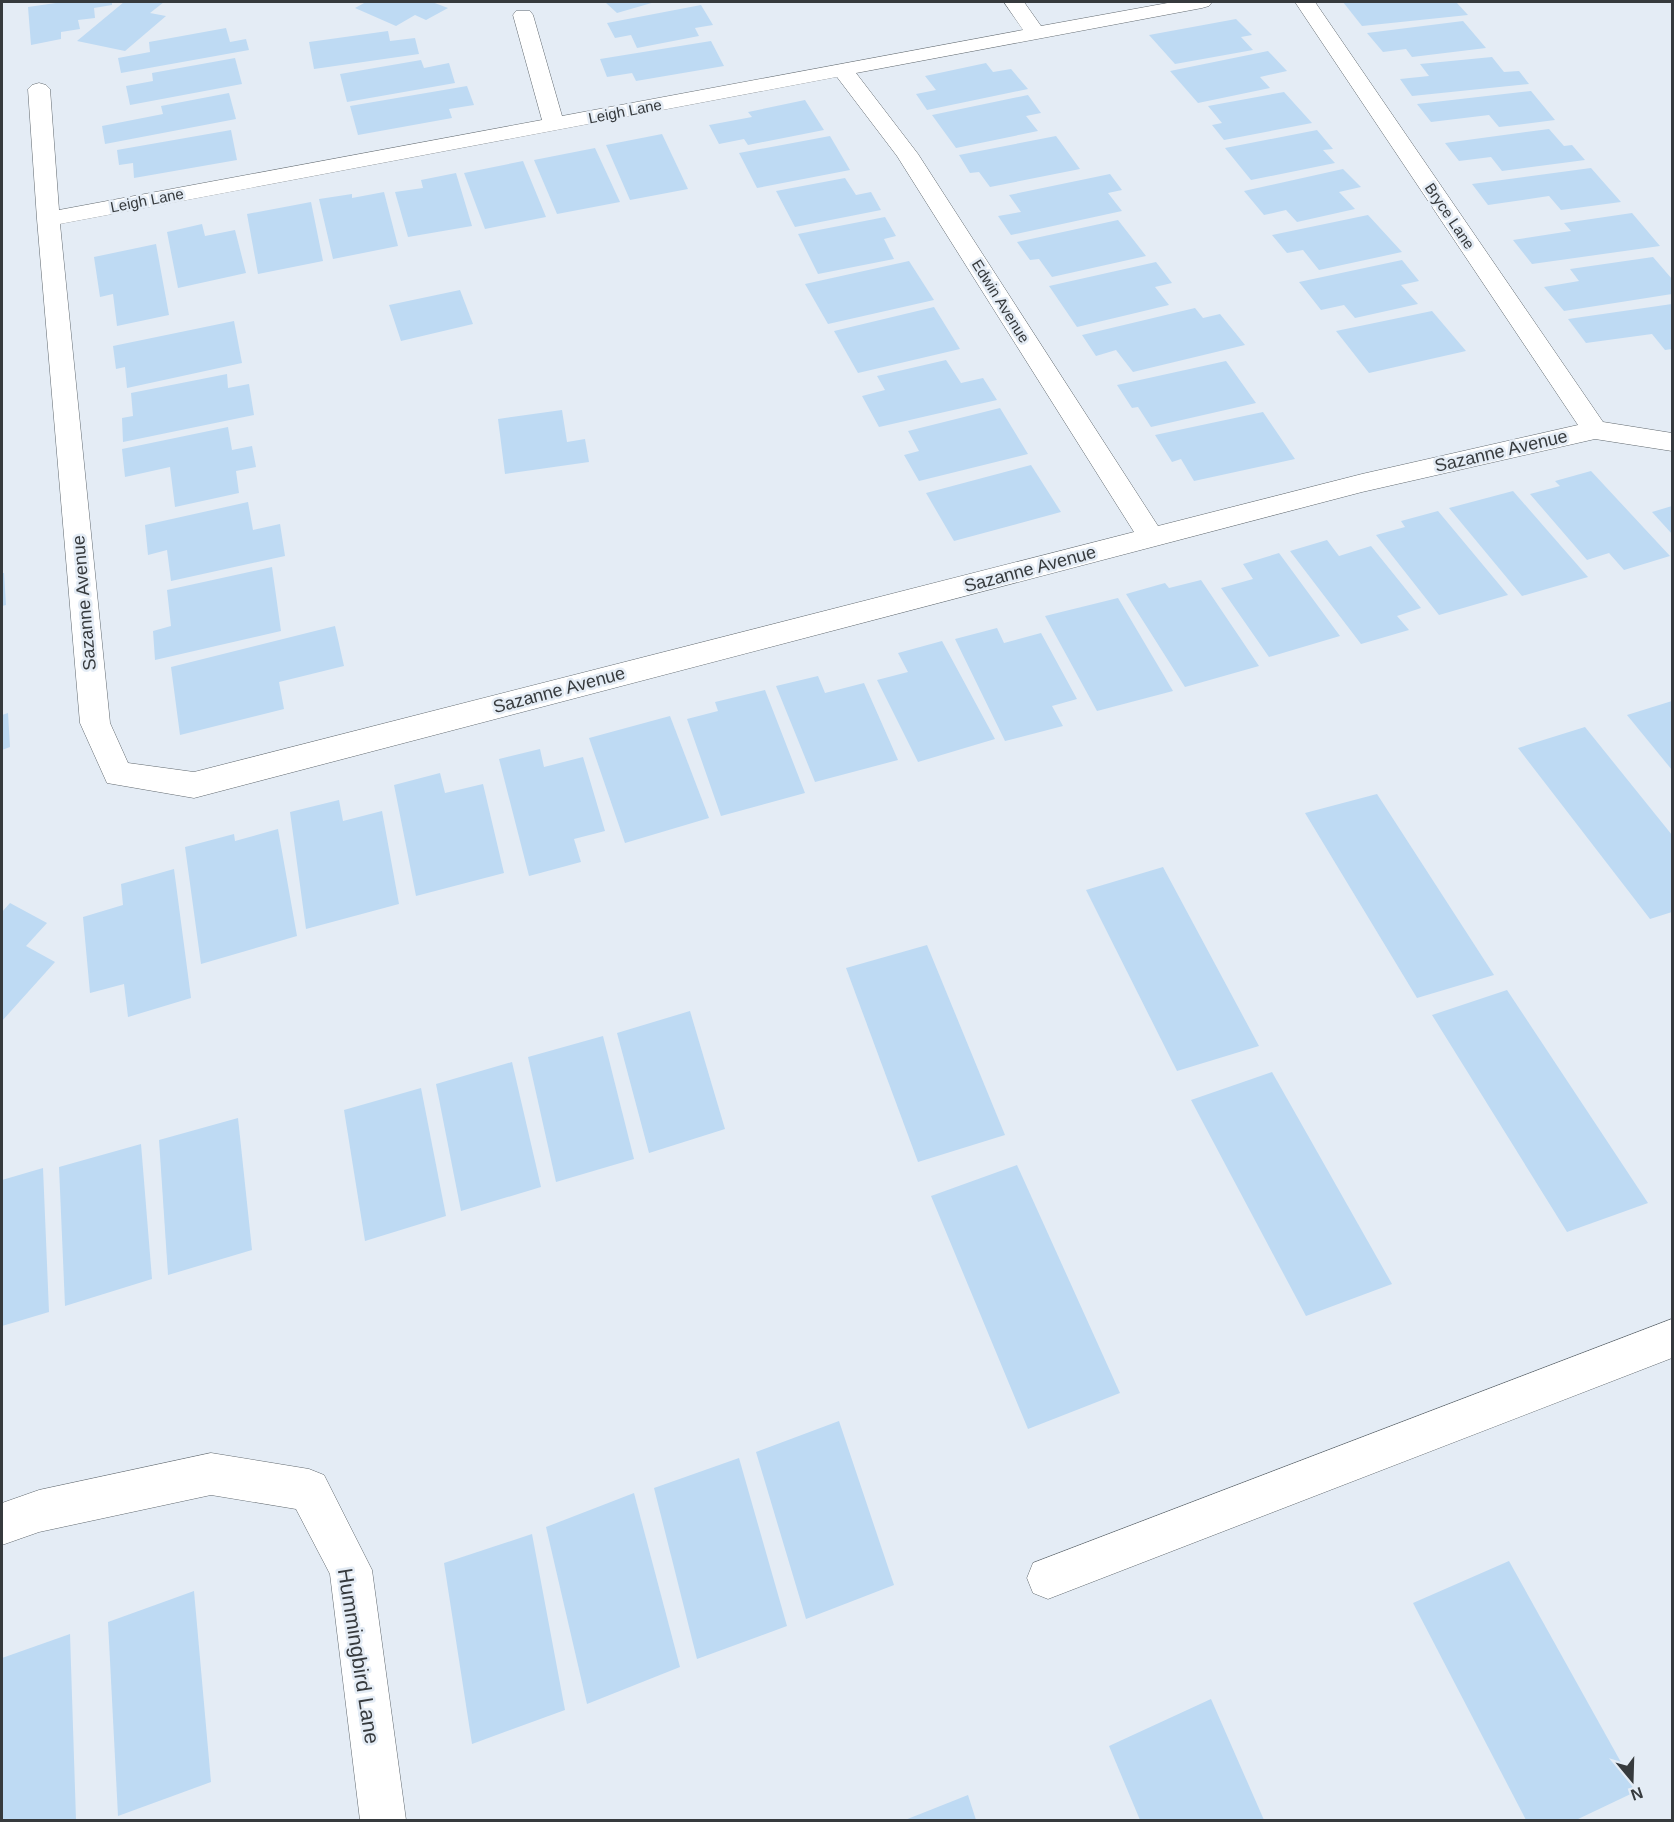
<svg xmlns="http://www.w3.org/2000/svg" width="1674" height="1822" viewBox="0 0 1674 1822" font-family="Helvetica,sans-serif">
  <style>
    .building { fill: #bedaf3 }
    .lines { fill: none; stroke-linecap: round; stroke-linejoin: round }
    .minor-casing { stroke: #61696f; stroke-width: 1 }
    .minor { fill: #fff; fill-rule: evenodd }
    .labels { text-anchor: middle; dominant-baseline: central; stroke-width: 5; stroke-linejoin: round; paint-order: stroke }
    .far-street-label { font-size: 15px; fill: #363a3d; stroke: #e4ecf5 }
    .street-label { font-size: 18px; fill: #363a3d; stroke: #e4ecf5 }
    .near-street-label { font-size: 21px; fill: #363a3d; stroke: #e4ecf5 }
  </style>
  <rect width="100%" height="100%" fill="#e4ecf5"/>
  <g class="building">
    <path d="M63,2h49v3l-18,3 1,10 -17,2 2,9 -19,3v7l-30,6 -3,-38z"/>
    <path d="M124,2h40l-14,11 16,3 -41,35 -48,-10z"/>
    <path d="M366,2h66l16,6 -22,12 -11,-5 -19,11 -41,-18z"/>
    <path d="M605,2h50l-38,11z"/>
    <path d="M1343,2h113l12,13 -106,11z"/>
    <path d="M701,5l12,20 -18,3 4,8 -62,12 -6,-13 -16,3 -8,-15z"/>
    <path d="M1236,19l16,16 -11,2 12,13 -78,14 -26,-29z"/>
    <path d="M1463,21l23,27 -74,9 -6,-8 -23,3 -16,-19z"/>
    <path d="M226,28l4,14 16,-3 3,11 -128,23 -3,-15 32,-6 -1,-10z"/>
    <path d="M388,31l2,10 25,-3 4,16 -105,15 -5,-27z"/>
    <path d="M711,41l13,25 -88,15 -4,-8 -25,4 -7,-18z"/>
    <path d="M1268,51l19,20 -27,6 10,11 -72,15 -28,-32z"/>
    <path d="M1492,57l12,15 15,-1 10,13 -117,12 -12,-17 29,-3 -9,-12z"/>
    <path d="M235,58l7,26 -112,21 -4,-19 27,-5 -1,-8z"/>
    <path d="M421,60l3,8 25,-5 6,20 -108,19 -7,-28z"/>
    <path d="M986,63l7,9 18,-3 17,20 -101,21 -11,-16 20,-4 -11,-14z"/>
    <path d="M467,86l7,19 -25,4 3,9 -94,17 -8,-29z"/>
    <path d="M1531,91l24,29 -56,7 -10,-12 -58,7 -14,-18z"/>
    <path d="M1284,92l28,31 -88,17 -12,-15 10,-2 -14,-17z"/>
    <path d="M229,93l7,26 -131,25 -3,-18 61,-12 -2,-8z"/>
    <path d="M1028,95l13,18 -15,3 12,15 -82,17 -24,-33z"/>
    <path d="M805,100l19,30 -76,15 -4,-6 -25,5 -10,-19 43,-8 -4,-5z"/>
    <path d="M1549,129l15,17 8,-1 13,15 -83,11 -11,-14 -32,4 -14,-18z"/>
    <path d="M231,130l6,30 -103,18 -1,-15 -14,2 -2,-15z"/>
    <path d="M1317,130l16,19 -10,1 12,13 -84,17 -26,-32z"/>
    <path d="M662,134l26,55 -58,11 -24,-55z"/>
    <path d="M830,136l20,34 -93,18 -18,-35z"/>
    <path d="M1056,136l24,33 -90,18 -11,-15 -9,1 -11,-18z"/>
    <path d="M595,148l25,54 -63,12 -23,-54z"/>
    <path d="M523,161l23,56 -61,12 -21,-56z"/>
    <path d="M1591,168l30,34 -60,8 -12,-14 -61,9 -16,-21z"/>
    <path d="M1343,169l18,18 -22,5 16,17 -58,13 -11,-12 -22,5 -20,-24z"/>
    <path d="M456,173l16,53 -64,11 -13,-45 28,-4 -2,-8z"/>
    <path d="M1110,174l12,16 -14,3 14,18 -111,24 -13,-19 23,-4 -12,-17z"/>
    <path d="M845,178l11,17 15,-3 10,18 -86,17 -19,-36z"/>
    <path d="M384,192l14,54 -65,13 -14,-60 33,-5v4z"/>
    <path d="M311,202l12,59 -65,13 -11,-60z"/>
    <path d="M1632,213l28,33 -128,18 -19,-24 58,-9 -7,-8z"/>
    <path d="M1368,215l34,37 -83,18 -16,-20 -16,3 -15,-18z"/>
    <path d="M885,217l11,19 -12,3 10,20 -76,15 -20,-40z"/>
    <path d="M1118,220l28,36 -94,21 -13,-18 -9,1 -13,-18z"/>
    <path d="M202,224l3,12 30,-6 11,43 -68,15 -11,-56z"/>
    <path d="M156,244l13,71 -52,11 -4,-32 -13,3 -6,-40z"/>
    <path d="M1653,257l19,22v15l-108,17 -20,-24 35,-6 -9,-12z"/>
    <path d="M1402,260l17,21 -18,4 17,19 -63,14 -11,-13 -23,5 -22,-28z"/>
    <path d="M909,261l25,39 -106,24 -23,-40z"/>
    <path d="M1156,262l16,21 -17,4 14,18 -92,22 -28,-41z"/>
    <path d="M460,290l13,34 -72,17 -12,-36z"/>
    <path d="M1672,304v45l-7,1 -13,-16 -66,9 -18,-24z"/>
    <path d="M934,307l26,42 -102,24 -24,-42z"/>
    <path d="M1195,308l8,10 17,-4 25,31 -112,27 -17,-22 -20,6 -14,-21z"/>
    <path d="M1432,311l34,40 -97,22 -33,-42z"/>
    <path d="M234,321l8,42 -115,25 -2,-21 -9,2 -3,-23z"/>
    <path d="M946,360l15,23 22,-5 14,22 -118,27 -17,-31 23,-6 -8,-14z"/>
    <path d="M1226,361l30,42 -105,24 -13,-20 -6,1 -15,-23z"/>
    <path d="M227,374l1,14 21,-4 5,31 -131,27 -1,-24 11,-2 -2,-23z"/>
    <path d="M1000,408l28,46 -109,27 -15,-26 15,-4 -11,-20z"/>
    <path d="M562,410l5,32 18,-3 4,23 -84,12 -7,-55z"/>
    <path d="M1263,412l32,47 -101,22 -13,-22 -9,3 -17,-27z"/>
    <path d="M228,427l4,23 20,-4 4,21 -20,4 3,22 -64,14 -5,-40 -45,10 -3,-28z"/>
    <path d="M1031,465l30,47 -107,29 -28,-48z"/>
    <path d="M1591,471l79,85 -46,14 -15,-17 -22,7 -57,-66 30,-8 -5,-5z"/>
    <path d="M1513,491l75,86 -66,19 -73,-88z"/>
    <path d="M248,502l5,28 27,-6 5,32 -114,25 -4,-31 -19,5 -3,-30z"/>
    <path d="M1672,506v28l-20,-22z"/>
    <path d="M1438,511l70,84 -69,20 -63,-80 29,-8 -4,-6z"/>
    <path d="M1327,540l12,16 32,-10 50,62 -24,8 12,14 -48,14 -71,-93z"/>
    <path d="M1279,553l61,83 -71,21 -48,-69 32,-9 -10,-15z"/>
    <path d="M272,567l9,64 -126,29 -2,-29 18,-5 -4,-36z"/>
    <path d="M2,573h2l2,32 -4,1z"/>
    <path d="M1201,580l58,86 -74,21 -59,-93 39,-11 4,5z"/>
    <path d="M1118,598l55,93 -76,20 -52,-95z"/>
    <path d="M335,626l9,40 -65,16 5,27 -104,26 -9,-68z"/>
    <path d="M997,628l7,15 37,-10 36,66 -25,7 11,20 -58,15 -50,-102z"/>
    <path d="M942,641l53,98 -77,23 -41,-82 31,-8 -10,-19z"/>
    <path d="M818,676l7,17 39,-10 34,77 -83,22 -39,-96z"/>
    <path d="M765,690l40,103 -84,23 -34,-97 31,-8 -3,-9z"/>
    <path d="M1672,701v69l-45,-55z"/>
    <path d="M8,713l2,34 -8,3v-35z"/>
    <path d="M670,716l39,102 -84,25 -36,-105z"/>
    <path d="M1585,727l87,108v77l-22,7 -132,-171z"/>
    <path d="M540,749l4,18 39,-10 22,74 -31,8 7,23 -52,14 -30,-117z"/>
    <path d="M440,773l5,20 38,-9 21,89 -88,23 -22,-111z"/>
    <path d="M1377,794l117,181 -77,23 -112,-185z"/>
    <path d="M339,800l4,21 39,-10 17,93 -93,25 -16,-117z"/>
    <path d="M278,829l19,107 -96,28 -16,-117 49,-13 1,7z"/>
    <path d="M1163,867l96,179 -82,25 -91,-181z"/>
    <path d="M174,869l17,129 -63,19 -4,-33 -34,9 -7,-76 40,-12 -2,-21z"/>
    <path d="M10,903l37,20 -21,23 29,16 -53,59v-109z"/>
    <path d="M927,945l78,190 -87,27 -72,-194z"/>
    <path d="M1507,990l141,213 -81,29 -135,-217z"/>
    <path d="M690,1011l35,118 -76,24 -32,-120z"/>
    <path d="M603,1036l31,123 -78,23 -28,-125z"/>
    <path d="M512,1062l29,125 -80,24 -25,-127z"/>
    <path d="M1272,1072l120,212 -86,32 -115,-216z"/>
    <path d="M421,1088l25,128 -81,25 -21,-131z"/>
    <path d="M238,1118l14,132 -84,25 -9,-135z"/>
    <path d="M141,1144l11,135 -87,27 -6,-139z"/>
    <path d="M1017,1165l103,228 -92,36 -97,-233z"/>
    <path d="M43,1168l6,144 -47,14v-146z"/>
    <path d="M839,1421l55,164 -88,34 -50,-167z"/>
    <path d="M739,1458l48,168 -90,33 -43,-171z"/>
    <path d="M634,1493l46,174 -93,37 -41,-177z"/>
    <path d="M532,1534l33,176 -93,34 -28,-181z"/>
    <path d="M1509,1561l128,230 -61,29h-50l-113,-217z"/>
    <path d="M194,1591l17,191 -93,34 -10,-194z"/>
    <path d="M70,1634l6,186h-74v-162z"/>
    <path d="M1211,1699l53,121h-124l-31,-74z"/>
    <path d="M968,1795l8,25h-71z"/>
  </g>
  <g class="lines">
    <g class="minor-casing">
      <g id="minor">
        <path d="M1004,2h20l17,24 132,-24h39l-3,4 -7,2 -346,65 62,81 240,372 204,-52 216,-49 -283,-423h20l288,420 69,11v18l-77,-12 -233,53 -1168,306 -87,-15 -27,-60 -43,-504 -9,-130 4,-4 7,-2 7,2 4,4 9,121 483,-90 -29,-105 3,-4h14l3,4 29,101 461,-86zM837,77l60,79 237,376 -940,240 -66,-9 -18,-40 -50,-499z"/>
        <path d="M1672,1319v39l-624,241 -15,-6 -6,-15 6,-15z"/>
        <path d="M211,1453l98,16 15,6 48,95 34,250h-46l-30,-246 -34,-65 -85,-14 -172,37 -37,13v-42l37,-13z"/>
      </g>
    </g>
    <use href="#minor" class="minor"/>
  </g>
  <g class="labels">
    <g class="far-street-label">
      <text transform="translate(625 111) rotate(-11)">Leigh Lane</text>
      <text transform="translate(147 200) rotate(-11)">Leigh Lane</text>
      <text transform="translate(1450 216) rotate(56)">Bryce Lane</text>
      <text transform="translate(1001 301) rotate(58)">Edwin Avenue</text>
    </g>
    <g class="street-label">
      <text transform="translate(1501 451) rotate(-13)">Sazanne Avenue</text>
      <text transform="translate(1030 569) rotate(-15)">Sazanne Avenue</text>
      <text transform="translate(84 603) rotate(-95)">Sazanne Avenue</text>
      <text transform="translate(559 690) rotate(-15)">Sazanne Avenue</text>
    </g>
    <g class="near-street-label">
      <text transform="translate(359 1656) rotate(81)">Hummingbird Lane</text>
    </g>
  </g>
  <rect width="1674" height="1822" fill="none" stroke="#363a3d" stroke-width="6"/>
  <g transform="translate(1632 1780) rotate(161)" stroke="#e4ecf5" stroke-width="4.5" paint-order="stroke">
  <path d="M0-4.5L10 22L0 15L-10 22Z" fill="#363a3d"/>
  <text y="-9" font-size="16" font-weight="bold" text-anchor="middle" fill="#363a3d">N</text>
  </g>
</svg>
